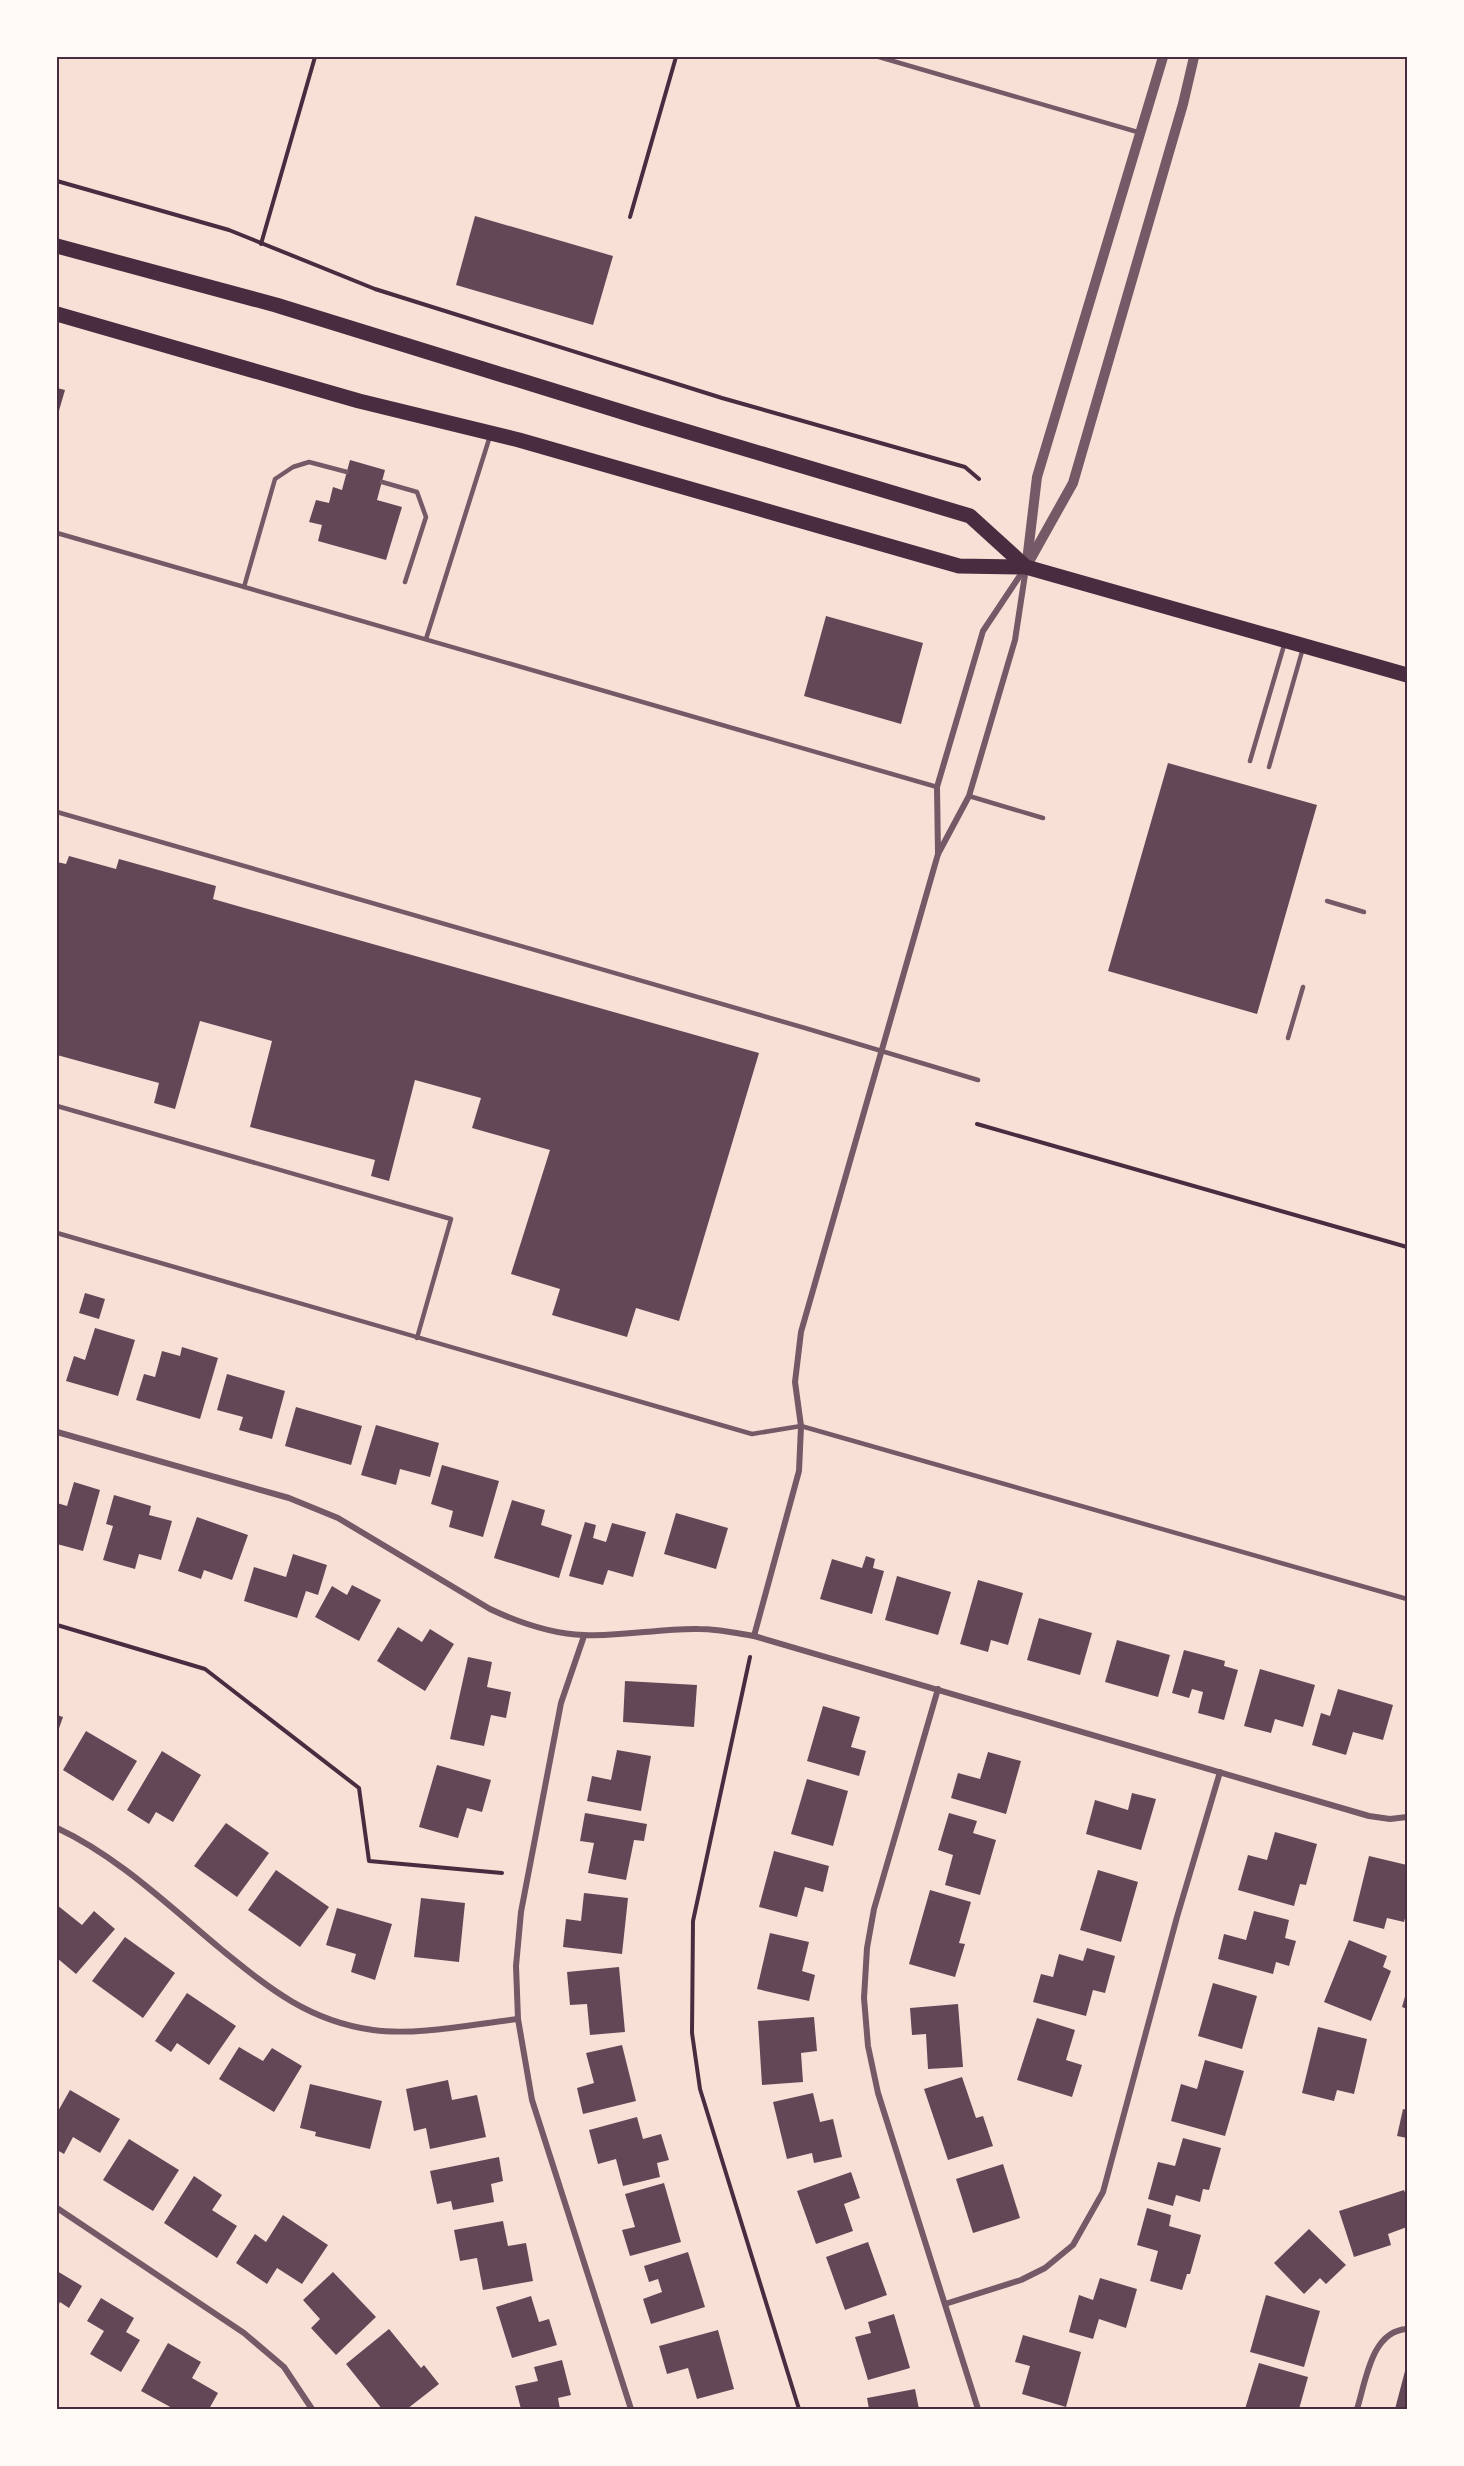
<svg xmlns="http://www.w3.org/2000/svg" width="1464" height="2466" viewBox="0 0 1464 2466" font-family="Montserrat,sans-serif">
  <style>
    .building { fill: #644757 }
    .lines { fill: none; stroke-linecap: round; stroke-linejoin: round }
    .path { stroke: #4a2c40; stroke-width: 4 }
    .service { stroke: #755966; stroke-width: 4.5 }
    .minor { stroke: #755966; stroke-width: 6 }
    .tertiary { stroke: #755966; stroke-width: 10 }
    .primary { stroke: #4a2c40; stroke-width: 15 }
    .neatline { fill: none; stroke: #4a2c40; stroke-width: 2 }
  </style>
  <rect width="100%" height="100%" fill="#f7e1d7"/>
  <g class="building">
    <path d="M475,216l138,40 -20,69 -137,-40z"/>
    <path d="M57,388l8,2 -7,24h-1z"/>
    <path d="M350,460l35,10 -8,30 25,7 -16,53 -68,-19 4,-16 -13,-3 7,-22 13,3 4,-16 9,3z"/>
    <path d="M826,616l97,27 -22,81 -97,-28z"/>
    <path d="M1168,763l149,42 -60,209 -149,-43z"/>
    <path d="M69,856l47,13 3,-10 97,27 -3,13 546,154 -80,268 -43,-13 -9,29 -75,-22 8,-26 -49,-15 39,-124 -78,-22 9,-30 -66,-18 -26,101 -18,-5 4,-16 -125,-33 22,-86 -72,-20 -25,88 -21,-6 5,-20 -102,-28v-193l9,2z"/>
    <path d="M85,1293l20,6 -6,20 -20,-6z"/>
    <path d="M95,1328l40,12 -17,56 -52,-15 8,-25 11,4z"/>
    <path d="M182,1347l36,11 -18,61 -64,-19 8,-26 11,3 7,-26 18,5z"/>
    <path d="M227,1374l58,17 -13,48 -33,-9 4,-13 -26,-7z"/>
    <path d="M296,1407l66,19 -11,39 -66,-19z"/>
    <path d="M376,1425l63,18 -9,34 -30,-8 -4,16 -35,-10z"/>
    <path d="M442,1465l57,16 -16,56 -34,-10 4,-16 -22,-7z"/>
    <path d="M74,1482l26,8 -17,61 -26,-7v-41l10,3z"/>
    <path d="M114,1495l37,11 -2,9 23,6 -11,39 -22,-6 -4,15 -32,-9 10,-34 -7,-2z"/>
    <path d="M512,1500l33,10 -4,15 31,10 -13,43 -65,-20z"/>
    <path d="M676,1513l52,15 -12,41 -52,-15z"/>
    <path d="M197,1517l51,18 -16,45 -28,-10 -3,9 -23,-8z"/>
    <path d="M585,1522l11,3 -3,13 13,4 6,-19 34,9 -13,45 -25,-7 -5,15 -34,-9z"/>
    <path d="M293,1554l34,11 -9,30 -12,-4 -9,27 -53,-17 10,-34 32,10z"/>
    <path d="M866,1556l9,3 -2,9 11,3 -12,43 -52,-15 12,-40 30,9z"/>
    <path d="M897,1576l54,16 -13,43 -53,-15z"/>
    <path d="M978,1580l45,13 -15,52 -17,-5 -3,12 -28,-8z"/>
    <path d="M352,1585l29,15 -22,41 -44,-24 17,-31 15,9z"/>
    <path d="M1039,1618l53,15 -12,42 -53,-15z"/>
    <path d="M398,1627l24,15 8,-13 24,15 -29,47 -48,-30z"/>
    <path d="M1117,1640l53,15 -12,42 -53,-15z"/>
    <path d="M1184,1650l41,11 -1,5 14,4 -14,50 -26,-7 5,-21 -11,-3 -3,9 -17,-5z"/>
    <path d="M468,1657l24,5 -5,25 24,5 -5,26 -15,-3 -7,31 -34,-7z"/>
    <path d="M1260,1669l55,16 -12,42 -28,-8 -4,14 -27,-7z"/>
    <path d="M625,1681l72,4 -3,42 -71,-5z"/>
    <path d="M1338,1689l55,16 -10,35 -30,-8 -7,23 -34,-10 9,-32 9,3z"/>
    <path d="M823,1706l37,11 -9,30 15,4 -7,25 -52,-15z"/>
    <path d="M57,1715l6,2 -6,17z"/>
    <path d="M86,1731l51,30 -24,40 -50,-31z"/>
    <path d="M617,1750l34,6 -10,55 -54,-10 5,-25 19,4z"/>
    <path d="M162,1751l39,24 -28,47 -17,-10 -7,12 -22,-14z"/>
    <path d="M988,1752l33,9 -15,53 -55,-16 7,-25 22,6z"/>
    <path d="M437,1765l54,15 -9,32 -15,-4 -9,30 -39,-11z"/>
    <path d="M807,1779l41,12 -15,55 -42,-12z"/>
    <path d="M1132,1793l24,6 -15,51 -55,-16 9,-34 33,10z"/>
    <path d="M585,1813l62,11 -3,17 -10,-1 -8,40 -38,-7 6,-30 -14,-2z"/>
    <path d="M949,1813l28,8 -4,12 23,7 -16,55 -35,-10 8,-30 -15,-5z"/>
    <path d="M226,1823l43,30 -32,44 -43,-31z"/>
    <path d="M1275,1832l42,12 -11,41 -6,-1 -6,22 -56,-16 10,-35 19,5z"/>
    <path d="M774,1851l55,15 -6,26 -18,-5 -8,30 -38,-10z"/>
    <path d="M1369,1856l38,9v46l-3,11 -17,-4 -3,11 -31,-8z"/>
    <path d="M276,1870l53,37 -29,40 -52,-37z"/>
    <path d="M1098,1870l40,12 -17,60 -41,-12z"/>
    <path d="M930,1890l41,12 -12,41 6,1 -10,33 -46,-13z"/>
    <path d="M584,1893l44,5 -6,56 -59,-7 3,-28 15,2z"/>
    <path d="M421,1898l44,5 -6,59 -45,-5z"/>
    <path d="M57,1905l25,20 12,-14 21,18 -39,45 -19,-16z"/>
    <path d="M337,1908l55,16 -17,56 -24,-8 5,-18 -30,-9z"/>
    <path d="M1254,1911l35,9 -4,18 11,3 -7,25 -13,-4 -3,12 -55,-15 6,-25 22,6z"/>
    <path d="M770,1933l39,9 -7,29 13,4 -6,26 -52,-12z"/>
    <path d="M125,1937l50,36 -32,45 -51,-37z"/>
    <path d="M1349,1940l38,16 -4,11 8,4 -20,50 -47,-19z"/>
    <path d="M1087,1948l28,8 -10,37 -12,-3 -7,26 -53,-14 8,-28 12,3 6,-23 24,7z"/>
    <path d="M619,1967l6,65 -35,3 -3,-31 -17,1 -3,-33z"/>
    <path d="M1213,1983l44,13 -15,53 -44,-13z"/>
    <path d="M1407,1990v19l-5,-2z"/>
    <path d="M187,1993l49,33 -27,39 -32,-22 -6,9 -16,-11z"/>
    <path d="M958,2004l5,63 -35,2 -2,-35 -14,1 -2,-27z"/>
    <path d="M814,2017l3,34 -16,2 2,29 -41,3 -4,-64z"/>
    <path d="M1037,2018l38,12 -9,30 16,5 -10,32 -55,-17z"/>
    <path d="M1318,2027l49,12 -13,55 -17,-4 -3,11 -32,-8z"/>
    <path d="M622,2045l14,56 -53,13 -6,-26 17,-5 -8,-30z"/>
    <path d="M239,2047l24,14 9,-13 30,18 -28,46 -55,-33z"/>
    <path d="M1205,2060l39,11 -19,65 -54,-15 10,-37 16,5z"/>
    <path d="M962,2077l14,41 7,-2 10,30 -45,14 -24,-71z"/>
    <path d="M448,2080l4,20 25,-5 9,42 -56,12 -4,-21 -12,3 -8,-42z"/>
    <path d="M310,2084l72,17 -12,48 -55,-13 1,-4 -16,-4z"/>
    <path d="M70,2090l50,29 -20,34 -27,-16 -9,17 -7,-4v-37z"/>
    <path d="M813,2093l7,29 13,-3 9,38 -28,6 -2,-10 -25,6 -14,-57z"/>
    <path d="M1403,2109l4,1v28l-10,-2z"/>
    <path d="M637,2117l6,22 18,-5 8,26 -12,3 3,14 -37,9 -7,-27 -18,5 -9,-34z"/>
    <path d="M1183,2138l38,10 -12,42 -6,-1 -3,13 -24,-7 -3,11 -25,-7 10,-37 17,4z"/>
    <path d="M129,2139l50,31 -26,41 -50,-31z"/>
    <path d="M499,2157l4,24 -12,3 3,18 -41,8 -2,-9 -14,3 -7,-33z"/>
    <path d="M1003,2164l17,54 -47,15 -17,-54z"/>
    <path d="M851,2172l9,26 -16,6 9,27 -37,13 -19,-53z"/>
    <path d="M194,2176l28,19 -10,15 25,16 -20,32 -53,-35z"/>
    <path d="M664,2183l17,59 -51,14 -8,-26 13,-3 -10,-33z"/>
    <path d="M1404,2190l3,8v29l-19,7 3,11 -37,12 -15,-46z"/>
    <path d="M1147,2208l24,7 -2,11 32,9 -11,39h-3l-5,16 -32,-9 8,-30 -21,-6z"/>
    <path d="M283,2215l45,30 -26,39 -25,-16 -10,16 -31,-21 19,-29 11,8z"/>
    <path d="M503,2221l5,25 18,-3 7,38 -50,9 -6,-32 -17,3 -6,-31z"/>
    <path d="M1309,2229l37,36 -20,19 -6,-6 -16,16 -30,-31z"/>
    <path d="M868,2242l19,53 -42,15 -19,-53z"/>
    <path d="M688,2252l17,55 -54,17 -8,-25 19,-7 -4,-13 -9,3 -5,-16z"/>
    <path d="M57,2271l25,15 -13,22 -9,-6 -3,6z"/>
    <path d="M333,2272l43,45 -40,38 -25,-27 9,-9 -17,-19z"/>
    <path d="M1100,2278l37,11 -11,39 -27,-9 -6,20 -24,-7 10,-37 14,5z"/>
    <path d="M1266,2295l54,16 -16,56 -54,-15z"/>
    <path d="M531,2296l8,26 10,-3 8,26 -45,13 -16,-51z"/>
    <path d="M101,2298l33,20 -8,14 14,8 -19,32 -31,-18 14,-23 -17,-10z"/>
    <path d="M894,2314l16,54 -42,12 -13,-43 16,-4 -3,-11z"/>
    <path d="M389,2329l32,39 3,-3 15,19 -32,25h-25l-36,-45z"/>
    <path d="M718,2330l16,59 -37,10 -9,-31 -21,6 -8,-28z"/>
    <path d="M1023,2335l58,17 -15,55 -44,-13 8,-28 -15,-4z"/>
    <path d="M168,2343l33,19 -9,16 26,15 -9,16h-35l-33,-18z"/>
    <path d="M562,2360l9,35 -13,3 2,11h-39l-6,-23 23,-5 -4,-14z"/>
    <path d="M1259,2363l49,14 -9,32h-54z"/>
    <path d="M1405,2371l2,1v37h-12z"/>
    <path d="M915,2389l4,20h-50l-2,-11z"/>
  </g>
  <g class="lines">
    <g class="path">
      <path d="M57,181l172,49 146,59 347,109 243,69 14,12"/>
      <path d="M630,217l46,-160"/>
      <path d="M261,244l54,-187"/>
      <path d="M977,1124l430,123"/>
      <path d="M57,1625l148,44 154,119 10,73 133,12"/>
      <path d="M750,1657l-57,264 -1,112 8,56 99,320"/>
    </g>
    <g class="service">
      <path d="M879,57l262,76"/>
      <path d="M382,482l35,10 9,25 -21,65"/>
      <path d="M57,533l880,254"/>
      <path d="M244,587l31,-108 18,-12 16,-5 38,10"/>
      <path d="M426,639l64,-203"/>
      <path d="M1250,761l35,-119"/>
      <path d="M1269,767l34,-119"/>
      <path d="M969,796l74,22"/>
      <path d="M57,812l748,216 173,52"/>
      <path d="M1327,901l37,11"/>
      <path d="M1288,1038l15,-51"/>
      <path d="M57,1106l394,113 -34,119"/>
      <path d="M57,1233l695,201 49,-8 606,173"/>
    </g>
    <g class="minor">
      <path d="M938,854l-1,-67 46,-156 42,-63"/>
      <path d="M57,1432l232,66 49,20 152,91c30,14 61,25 94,26 38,2 77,-7 115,-6 19,0 37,4 55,7l615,180 21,3 17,-2"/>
      <path d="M584,1636l-23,67 -40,209 -5,54 2,53 14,81 99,309"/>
      <path d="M754,1636l45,-165 2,-45 -6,-44 6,-50 137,-478 31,-58 46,-156 11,-72"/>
      <path d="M938,1689l-64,220 -7,39 -3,50 4,48 10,47 100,316"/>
      <path d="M57,1828c62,29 113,79 165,122 48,39 87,71 151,80 43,6 101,-6 145,-11"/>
      <path d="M57,2208l187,125 40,34 28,42"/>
      <path d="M945,2304l76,-24 24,-12 28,-23 30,-53 74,-275 43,-145"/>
      <path d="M1357,2409c9,-28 14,-78 50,-80"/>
    </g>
    <g class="tertiary">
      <path d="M1027,561l10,-84 126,-420"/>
      <path d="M1026,567l47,-84 110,-379 11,-47"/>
    </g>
    <g class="primary">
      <path d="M57,246l219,59 369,114 325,97 56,51"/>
      <path d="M57,314l302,87 160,39 440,126 67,1 381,108"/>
    </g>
  </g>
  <rect width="1464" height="2466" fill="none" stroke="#fffaf5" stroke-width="117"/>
  <rect x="58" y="58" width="1348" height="2350" class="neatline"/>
</svg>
